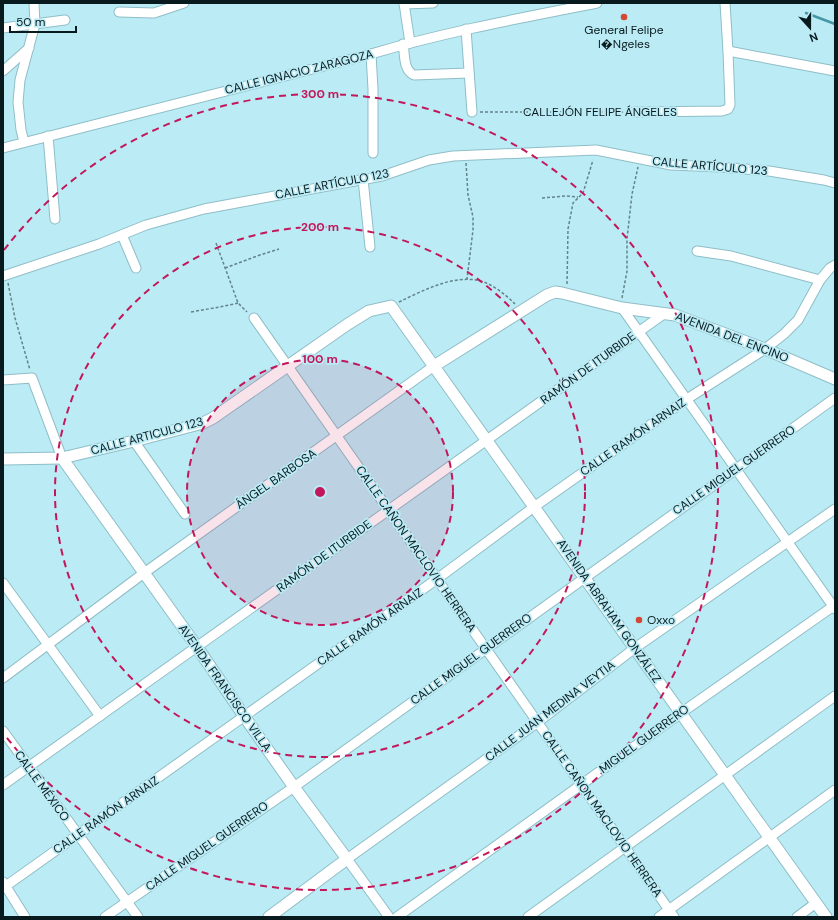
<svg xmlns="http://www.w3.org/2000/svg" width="838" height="920" viewBox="0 0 838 920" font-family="'DM Sans',sans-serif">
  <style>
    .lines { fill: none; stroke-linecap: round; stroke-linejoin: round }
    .stream { stroke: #4597a6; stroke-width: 2.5 }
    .minor-casing { stroke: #8fbec7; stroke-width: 11 }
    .major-casing { stroke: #8fbec7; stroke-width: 13 }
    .path { stroke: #63848b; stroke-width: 1.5; stroke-dasharray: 3 2; stroke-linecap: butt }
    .minor { stroke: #fff; stroke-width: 9 }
    .major { stroke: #fff; stroke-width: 11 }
    .ring { fill: none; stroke: #c2185b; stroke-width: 2; stroke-dasharray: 7 5 }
    .poi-dot { fill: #d44833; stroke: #bbebf5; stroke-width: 1.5 }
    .labels { text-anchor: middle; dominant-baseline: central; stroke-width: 3.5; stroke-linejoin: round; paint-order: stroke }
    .poi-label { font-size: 12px; fill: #081a1e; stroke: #bbebf5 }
    .street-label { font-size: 12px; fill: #081a1e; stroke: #bbebf5 }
    .centre { fill: #c2185b; stroke: #bbebf5; stroke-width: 2 }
    .ring-label { font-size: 12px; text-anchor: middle; font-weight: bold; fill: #c2185b; stroke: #bbebf5; stroke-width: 3.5; stroke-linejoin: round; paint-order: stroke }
  </style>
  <rect width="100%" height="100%" fill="#bbebf5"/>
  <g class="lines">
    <path class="stream" d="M806,13l29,11"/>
    <g class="minor-casing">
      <g id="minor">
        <path d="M404,3l6,40"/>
        <path d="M404,4l29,-1"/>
        <path d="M119,12l35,1 30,-10"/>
        <path d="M3,28l62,-8"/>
        <path d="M466,29l6,83"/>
        <path d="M403,44c2,10 0,26 11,31l55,-2"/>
        <path d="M728,51l107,20"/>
        <path d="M371,54l2,35v64"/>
        <path d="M3,71l26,-23"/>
        <path d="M634,112l88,-1 6,-2 2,-4 -2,-54 -3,-48"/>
        <path d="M48,136l7,83"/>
        <path d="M24,142l-3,-12 -3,-28 2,-22 15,-56 -1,-21"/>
        <path d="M3,148l368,-94c74,-22 150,-36 226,-51"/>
        <path d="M363,179l7,68"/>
        <path d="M122,235l14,33"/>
        <path d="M697,251l34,5 89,24"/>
        <path d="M3,276l96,-32 47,-19 58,-16 178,-33 47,-16 24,-4 143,-6 75,15 48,2 50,4 55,9 11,3"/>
        <path d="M622,308l213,301"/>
        <path d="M254,318l420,599"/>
        <path d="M3,380l29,-2 30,80"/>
        <path d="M134,441l51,73"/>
        <path d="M3,583l97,133"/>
        <path d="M3,678l141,-105 290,-207"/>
        <path d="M3,731l135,186"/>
        <path d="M3,785l662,-472"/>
        <path d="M3,882l22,35"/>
        <path d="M3,888l434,-309 97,-72 153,-108 78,-50 19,-15 14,-14 22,-40 10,-12 5,-3"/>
        <path d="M105,917l189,-130 541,-389"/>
        <path d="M389,917l-42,-58 191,-137 97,-74 200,-139"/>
        <path d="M397,917l284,-204 154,-108"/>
        <path d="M528,917l307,-221"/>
        <path d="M659,917l176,-127"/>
        <path d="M797,917l19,-14"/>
      </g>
    </g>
    <g class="major-casing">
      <g id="major">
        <path d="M434,366l113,-71 8,-3 7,1 60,15 53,7 90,34 70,30"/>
        <path d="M62,458l135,189 47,69 50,71 53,72 -78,58"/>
        <path d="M3,459l59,-1 72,-17 69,-18 10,-5 135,-94 21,-13 22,-5 435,611"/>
      </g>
    </g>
    <g class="path">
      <path d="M480,112h145"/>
      <path d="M466,163l2,32 5,22v13l-6,49"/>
      <path d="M542,198l24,-2 12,1"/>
      <path d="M216,243l22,60 9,9"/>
      <path d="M225,268l35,-13 19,-6"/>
      <path d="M8,283l7,35 15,52"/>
      <path d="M567,284l1,-55 5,-26 10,-10 10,-33"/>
      <path d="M622,298l5,-27v-32l5,-45 6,-27"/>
      <path d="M399,302c23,-11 51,-26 77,-22 14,2 29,14 39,24"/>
      <path d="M191,312c16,-3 31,-5 47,-9"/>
    </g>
    <use href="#minor" class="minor"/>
    <use href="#major" class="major"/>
  </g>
  <circle cx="320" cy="492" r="133" fill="#c2185b" fill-opacity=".12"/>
  <g class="ring">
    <circle cx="320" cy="492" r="133"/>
    <circle cx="320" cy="492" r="265"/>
    <path d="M4 250A398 398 0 1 1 4 734"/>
  </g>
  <g class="poi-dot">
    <circle cx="624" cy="17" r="4"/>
    <circle cx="639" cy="620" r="4"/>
  </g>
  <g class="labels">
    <g class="poi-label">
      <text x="624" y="30">General Felipe<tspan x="624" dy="14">I�Ngeles</tspan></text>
      <text x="647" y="620" text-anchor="start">Oxxo</text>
    </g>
    <g class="street-label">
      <text transform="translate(299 72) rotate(-14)">CALLE IGNACIO ZARAGOZA</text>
      <text x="600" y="112">CALLEJÓN FELIPE ÁNGELES</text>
      <text transform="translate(710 166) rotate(5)">CALLE ARTÍCULO 123</text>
      <text transform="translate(332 184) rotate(-11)">CALLE ARTÍCULO 123</text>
      <text transform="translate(732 337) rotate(21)">AVENIDA DEL ENCINO</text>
      <text transform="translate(588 368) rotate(-36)">RAMÓN DE ITURBIDE</text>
      <text transform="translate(147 436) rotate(-15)">CALLE ARTICULO 123</text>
      <text transform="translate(633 437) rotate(-35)">CALLE RAMÓN ARNAIZ</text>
      <text transform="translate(734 470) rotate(-35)">CALLE MIGUEL GUERRERO</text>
      <text transform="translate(276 479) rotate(-35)">ÁNGEL BARBOSA</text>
      <text transform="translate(416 549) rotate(55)">CALLE CAÑON MACLOVIO HERRERA</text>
      <text transform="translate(324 556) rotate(-36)">RAMÓN DE ITURBIDE</text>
      <text transform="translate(609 611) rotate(55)">AVENIDA ABRAHAM GONZÁLEZ</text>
      <text transform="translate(370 627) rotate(-35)">CALLE RAMÓN ARNAIZ</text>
      <text transform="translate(471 659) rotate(-36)">CALLE MIGUEL GUERRERO</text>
      <text transform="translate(225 688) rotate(55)">AVENIDA FRANCISCO VILLA</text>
      <text transform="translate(550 711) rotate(-37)">CALLE JUAN MEDINA VEYTIA</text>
      <text transform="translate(644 739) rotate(-36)">MIGUEL GUERRERO</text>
      <text transform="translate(42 786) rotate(54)">CALLE MÉXICO</text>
      <text transform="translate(602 814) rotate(55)">CALLE CAÑON MACLOVIO HERRERA</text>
      <text transform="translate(106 815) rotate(-35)">CALLE RAMÓN ARNAIZ</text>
      <text transform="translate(207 846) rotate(-35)">CALLE MIGUEL GUERRERO</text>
    </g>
  </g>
  <circle cx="320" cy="492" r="6" class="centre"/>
  <g class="ring-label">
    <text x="320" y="98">300 m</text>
    <text x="320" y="231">200 m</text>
    <text x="320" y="363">100 m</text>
  </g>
  <rect width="838" height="920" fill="none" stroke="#081a1e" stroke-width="8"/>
  <g transform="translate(810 28) rotate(159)" stroke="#bbebf5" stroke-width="3" paint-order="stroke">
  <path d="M0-3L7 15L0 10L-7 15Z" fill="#081a1e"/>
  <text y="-6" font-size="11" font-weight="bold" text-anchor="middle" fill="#081a1e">N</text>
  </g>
  <path d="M10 26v6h66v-6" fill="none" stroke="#081a1e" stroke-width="2"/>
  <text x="16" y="26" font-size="12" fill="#081a1e" stroke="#bbebf5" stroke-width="3" paint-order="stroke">50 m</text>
</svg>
